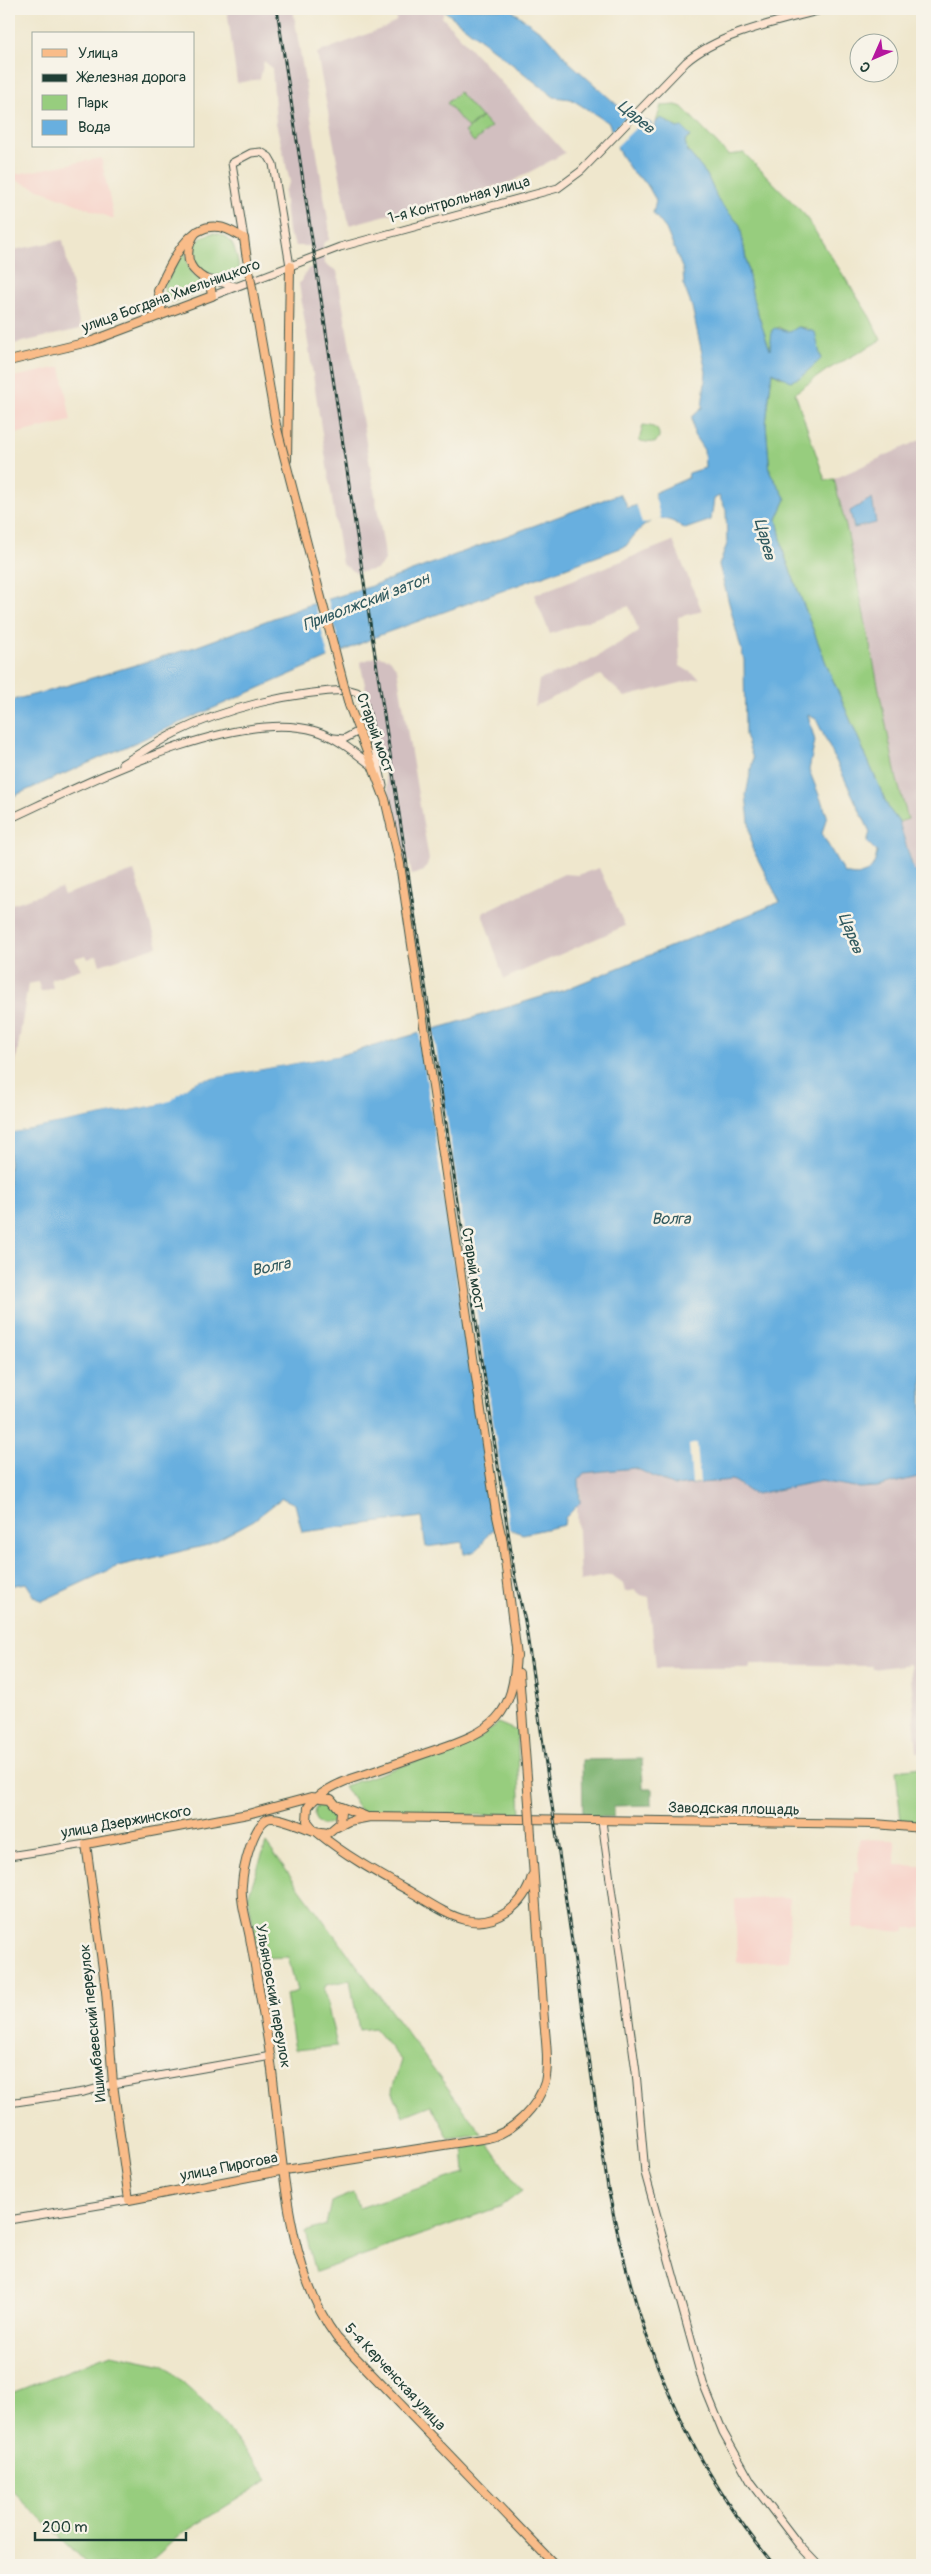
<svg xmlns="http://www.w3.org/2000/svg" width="931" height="2574" viewBox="0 0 931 2574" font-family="Pangolin,sans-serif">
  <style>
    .built { fill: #f7d1c8 }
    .industrial { fill: #d2bfc0 }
    .green { fill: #97cd7e; stroke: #5b8559 }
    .forest { fill: #79b06d; stroke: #4c7650 }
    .water { fill: #68afdf; stroke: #44768a; fill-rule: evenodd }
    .pier { fill: #efe7cd }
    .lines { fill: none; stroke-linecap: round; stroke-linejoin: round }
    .secondary-casing { stroke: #3e564b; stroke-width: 9 }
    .primary-casing { stroke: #3e564b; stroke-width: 10 }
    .secondary { stroke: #fde4d0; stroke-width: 7 }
    .primary { stroke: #f9bc89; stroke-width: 8 }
    .rail-casing { stroke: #1f3d34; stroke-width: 3 }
    .rail { stroke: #f7f3e8; stroke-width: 1; stroke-dasharray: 4; stroke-linecap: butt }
    .primary-bridge-casing { stroke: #3e564b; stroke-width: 10; stroke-linecap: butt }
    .primary-bridge { stroke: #f9bc89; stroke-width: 8 }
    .labels { text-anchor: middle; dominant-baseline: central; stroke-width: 5; stroke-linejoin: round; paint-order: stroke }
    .street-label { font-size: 15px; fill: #1f3d34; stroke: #f7f3e8 }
    .water-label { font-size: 16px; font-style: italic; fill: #315a5f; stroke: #f7f3e8 }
  </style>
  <rect width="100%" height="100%" fill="#f7f3e8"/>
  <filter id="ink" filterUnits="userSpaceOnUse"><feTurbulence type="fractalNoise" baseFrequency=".02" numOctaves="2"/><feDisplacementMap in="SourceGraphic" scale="10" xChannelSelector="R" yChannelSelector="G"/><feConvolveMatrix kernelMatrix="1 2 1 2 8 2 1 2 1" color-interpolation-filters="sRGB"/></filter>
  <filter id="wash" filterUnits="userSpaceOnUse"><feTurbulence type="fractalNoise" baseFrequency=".0096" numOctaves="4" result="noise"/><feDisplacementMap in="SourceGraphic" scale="20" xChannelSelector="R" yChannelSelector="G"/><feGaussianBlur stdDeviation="1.12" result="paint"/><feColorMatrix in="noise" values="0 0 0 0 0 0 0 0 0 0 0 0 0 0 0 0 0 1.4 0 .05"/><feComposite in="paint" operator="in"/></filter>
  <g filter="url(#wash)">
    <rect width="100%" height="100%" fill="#efe7cd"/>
    <g class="built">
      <path d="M101,158l13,61 -101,-40 -1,-4z"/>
      <path d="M61,367l10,54 -61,14 -1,-57z"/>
      <path d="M859,1839l36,1v25l27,1v62h-16v4l-53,-4 1,-56h4z"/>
      <path d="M789,1898l1,63 -53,2 -2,-64z"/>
    </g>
    <g class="industrial">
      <path d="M227,9h66l36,217v14l-6,3 2,21 12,7 47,277 1,12 -8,9 -21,4 -14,-9 -43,-280 9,-15 6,-3 -4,-20h-14l-8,-14 -4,-41 6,-9 -14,-59 -4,-55 -8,-7 -4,18 -23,4z"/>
      <path d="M398,9h44l2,3 -2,5 123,136 -54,29 -162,43 -32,-172 69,-26 10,-6z"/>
      <path d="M63,240l17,89 -71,16v-94z"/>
      <path d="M922,439v430l-7,2 -16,-49 9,-3 -11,-39 -49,-245 -14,-56z"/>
      <path d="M673,541l29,70 -24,6 2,49 20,12 -75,19 -24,-22 -66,31 4,-26 49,-18 51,-31 -10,-25 -79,28 -16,-39z"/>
      <path d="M379,656l11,3 7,10 32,191 -5,11 -12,4 -3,-14 -5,1 -44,-200z"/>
      <path d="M599,868l26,58 -121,53 -22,-66 82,-39 14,1z"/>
      <path d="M134,871l24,75 -58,19 -3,-10 -9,4 -2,-4 -11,3 6,11 -30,10 2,9 -12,4 -3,-10 -10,2 -12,77 -2,35 -5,8v-199l52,-17 3,7z"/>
      <path d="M635,1468l39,18 57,-6 7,1 9,9 9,4 65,-14 39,8 17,-1 45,-11v276h-5l-7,-88 -37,5 -1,-3 -121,-2v4h-95l-7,-71 -8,-2 -6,-5 -10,2 -2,-8 -12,-9 -31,6 -3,-73 4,-10 -2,-19 5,-6z"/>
    </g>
    <g class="green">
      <path d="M459,92l22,25 -13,11 -21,-25z"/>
      <path d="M676,105l6,2 46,48 16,-2 60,61 66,103 11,23 -54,30 -32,23 30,87 9,-1 14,56 49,245 11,39 -9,3 -10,-13 -60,-138 -45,-117 -7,-35 9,-20 -16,-27 -4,-48 6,-52 10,6 25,-50 -8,-1 -9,6 -12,-6 -8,24 -17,-52 -13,-74 -21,-23 -12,-27 -20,-25 -2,-9 6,-5 -30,-18 -5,4 5,-16z"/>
      <path d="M482,117l9,10 -17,15 -9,-10z"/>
      <path d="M213,233c22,1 23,21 27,39 -47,18 -62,-32 -27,-39z"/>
      <path d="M184,249l6,22 16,15 -2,4 -32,12 -6,-4 -2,-12z"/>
      <path d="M643,425c8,1 17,2 16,12l-4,6 -16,-2z"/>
      <path d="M498,1723l19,8 4,85 -160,-4 -17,-26 133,-46z"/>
      <path d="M922,1767v55h-21l-5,-52z"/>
      <circle cx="325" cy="1814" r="11"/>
      <path d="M266,1843l216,291 -33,4 -18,-33 -28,11 -11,-26 9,-30 -27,-32 -15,2 -9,-50 -24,5 -2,5 13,56 -42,4 -9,-55 11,-4 -9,-34 -29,1 -11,-61z"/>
      <path d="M488,2143l34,48 -20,15 -186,66 -11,-40 21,-7 5,-23 23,-9 5,15 106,-35 -2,-26z"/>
      <path d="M111,2354l53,11 46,42 58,73 -88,55 -34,30h-57l-80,-77v-94z"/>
    </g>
    <path class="forest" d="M642,1759l1,30h9v16l-38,1v11h-31l-1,-57z"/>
    <g class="water">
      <path d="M442,9h68l39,29 20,24 56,50 26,11 1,4h3l1,-5 5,-4 16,10 5,-1 9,9 -6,5 2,9 20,25 12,27 21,23 13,74 17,51 2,-20 3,-2 15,4 8,-5 17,5 6,27 -20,18 -10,4 -19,-9 -6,52 4,48 16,27 -9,20 7,35 45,117 60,138 10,13 15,49 8,-2v607l-45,11 -17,1 -39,-7 -65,13c-11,-2 -15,-12 -25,-14l-57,6 -39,-18 -51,5 -5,6 1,24 -15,15 -1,7 -41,9 -18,-6 -12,2c-13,10 -9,22 -29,24l-2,-12 -36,5 -5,-30 -119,15 -7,-28 -13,-6 -28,22 -46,25 -90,21 -76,35 -7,-4 -9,-14 -17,3v-453l147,-28c18,-4 28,-20 45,-25l140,-25 108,-30 115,-35 216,-88 -28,-54 -6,-53 7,-36 -8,-24 -1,-75 -25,-95 8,-21 -1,-34 -7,-14 -5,3 -3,21 -26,9c-27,-21 -42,-6 -59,17l-246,89 -371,163v-97l43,-11 143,-43 114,-42 60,-18 250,-93 6,7 2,7 29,-8 -2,-7 34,-15 1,-5 16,-5 -1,-18 -10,-15 -2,-18 10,-9 4,-36 -14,-65 -8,-21 -1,-16 -17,-41 -13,-16 3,-13 -10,-17 -14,-11 -13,-20 -10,-29 -38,-24 -17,-2zM808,715l8,4 54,113 -3,10 10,10c-3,21 -13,26 -33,21l-22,-39 5,-19 -18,-45 6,-29z"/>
      <path d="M872,498l4,25 -22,5 -4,-17z"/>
    </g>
    <g class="pier">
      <path d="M631,112l14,7 -30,29 -5,-15z"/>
      <path d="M652,493h2l7,26 -19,5 -6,-21 17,-4z"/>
      <path d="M327,596l15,59 -13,5 -15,-59z"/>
      <path d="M433,1027l77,505h-15l-76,-501z"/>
      <path d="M341,1053v2l-140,25 -10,4 -21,17 -14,4 -147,28v-3l157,-30 24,-18 11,-5z"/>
      <path d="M697,1443l3,40 -8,1 -3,-39z"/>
    </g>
  </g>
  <g filter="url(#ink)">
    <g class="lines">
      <g class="secondary-casing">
        <g id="secondary">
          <path d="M244,238l-12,-75 19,-10 10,-1 8,5 4,7 17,102"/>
          <path d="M207,279l28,7"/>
          <path d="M212,296l128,-49 218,-59 23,-17 105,-109c35,-30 96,-41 139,-53"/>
          <path d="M334,738l10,1 13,-7"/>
          <path d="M122,764c17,-10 35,-22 53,-31 53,-26 116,-41 175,-43l7,2 8,13 18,81"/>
          <path d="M9,819c74,-34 226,-113 307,-88 20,6 38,21 55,34l7,-3"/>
          <path d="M602,1821l34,251 9,101 58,210 20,49 28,50 48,63 19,20"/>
          <path d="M9,1856l77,-12"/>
          <path d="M9,2103l75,-11 29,-8 158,-28"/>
          <path d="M9,2220l120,-20"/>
        </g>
      </g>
      <g class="primary-casing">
        <g id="primary">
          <path d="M160,316l2,-13 -4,-12c11,-24 29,-69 61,-64 9,1 17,7 25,11l2,15"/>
          <path d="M9,361l83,-20 120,-45 -2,-13c-4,-4 -9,-6 -13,-10 -13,-11 -10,-28 -1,-41"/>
          <path d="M287,460l3,-194"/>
          <path d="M349,705l36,94 15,65 96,648 6,27"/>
          <path d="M502,1536l15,120"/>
          <path d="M516,1652c-2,65 -23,79 -81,98 -24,8 -48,17 -72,25 -20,6 -43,15 -55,32l-1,14 8,10 13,2 12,-10 1,-12 -10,-12 -20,-2 -63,17 -162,30 20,147 7,93 16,116 156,-30 203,-32c25,-6 50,-31 57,-56 5,-23 -1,-53 -2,-76 -4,-57 -8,-114 -12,-171"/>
          <path d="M519,1673l10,130"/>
          <path d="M339,1806l26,10"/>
          <path d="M337,1827l12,-6 21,-4 505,7 47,4"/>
          <path d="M314,1831c-10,-3 -38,-17 -47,-12 -15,9 -24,49 -25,66 -2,17 5,36 8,53 6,32 11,64 17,97 16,93 12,226 70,303l218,227"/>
          <path d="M318,1833c28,23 61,41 93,59 17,10 35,23 55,28 30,7 59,-15 66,-44"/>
        </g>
      </g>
      <use href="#secondary" class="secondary"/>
      <use href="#primary" class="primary"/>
      <g class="rail-casing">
        <path id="rail" d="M277,9l238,1569 10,43 83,567c28,143 72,263 166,377"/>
      </g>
      <use href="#rail" class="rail"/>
      <g class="primary-bridge-casing">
        <g id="primary-bridge">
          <path d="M246,253l30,172 73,280"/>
          <path d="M529,1803l2,32"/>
        </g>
      </g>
      <use href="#primary-bridge" class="primary-bridge"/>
    </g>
  </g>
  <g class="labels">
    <g class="street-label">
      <text transform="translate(459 200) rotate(-15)">1-я Контрольная улица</text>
      <text transform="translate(171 296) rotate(-20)">улица Богдана Хмельницкого</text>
      <text transform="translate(375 733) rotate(70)">Старый мост</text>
      <text transform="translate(473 1269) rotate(81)">Старый мост</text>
      <text transform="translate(734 1809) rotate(1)">Заводская площадь</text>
      <text transform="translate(126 1822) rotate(-10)">улица Дзержинского</text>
      <text transform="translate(273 1996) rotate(80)">Ульяновский переулок</text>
      <text transform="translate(93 2023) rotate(-96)">Ишимбаевский переулок</text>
      <text transform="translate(229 2167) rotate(-11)">улица Пирогова</text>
      <text transform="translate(395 2377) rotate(47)">5-я Керченская улица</text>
    </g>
    <g class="water-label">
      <text transform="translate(636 117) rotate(40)">Царев</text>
      <text transform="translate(765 539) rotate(75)">Царев</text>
      <text transform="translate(366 602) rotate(-21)">Приволжский затон</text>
      <text transform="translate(851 933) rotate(69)">Царев</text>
      <text x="671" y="1219">Волга</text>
      <text transform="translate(271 1267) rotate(-11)">Волга</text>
    </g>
  </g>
  <rect width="931" height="2574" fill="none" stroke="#f7f3e8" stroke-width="30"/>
  <rect x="32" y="32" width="162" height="115" fill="#f7f3e8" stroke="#a1aaa0"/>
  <rect x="42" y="49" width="25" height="8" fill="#f9bc89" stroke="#a1aaa0"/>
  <text x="78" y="58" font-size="15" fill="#1f3d34">Улица</text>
  <rect x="42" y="74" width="25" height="8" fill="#1f3d34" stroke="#a1aaa0"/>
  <text x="78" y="82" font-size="15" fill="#1f3d34">Железная дорога</text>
  <rect x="42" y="95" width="25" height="15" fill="#97cd7e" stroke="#a1aaa0"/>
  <text x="78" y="108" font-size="15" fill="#1f3d34">Парк</text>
  <rect x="42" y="120" width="25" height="15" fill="#68afdf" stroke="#a1aaa0"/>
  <text x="78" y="132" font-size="15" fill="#1f3d34">Вода</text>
  <g transform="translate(874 58) rotate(225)"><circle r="24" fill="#f7f3e8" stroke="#a1aaa0"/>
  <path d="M0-4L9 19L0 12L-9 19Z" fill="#b5179e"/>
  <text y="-8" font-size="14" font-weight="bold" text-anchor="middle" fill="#1f3d34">С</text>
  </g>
  <path d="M35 2532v8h151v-8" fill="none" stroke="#1f3d34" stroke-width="2.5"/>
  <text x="42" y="2532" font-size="15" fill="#1f3d34" stroke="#f7f3e8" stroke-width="4" paint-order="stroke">200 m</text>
</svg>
